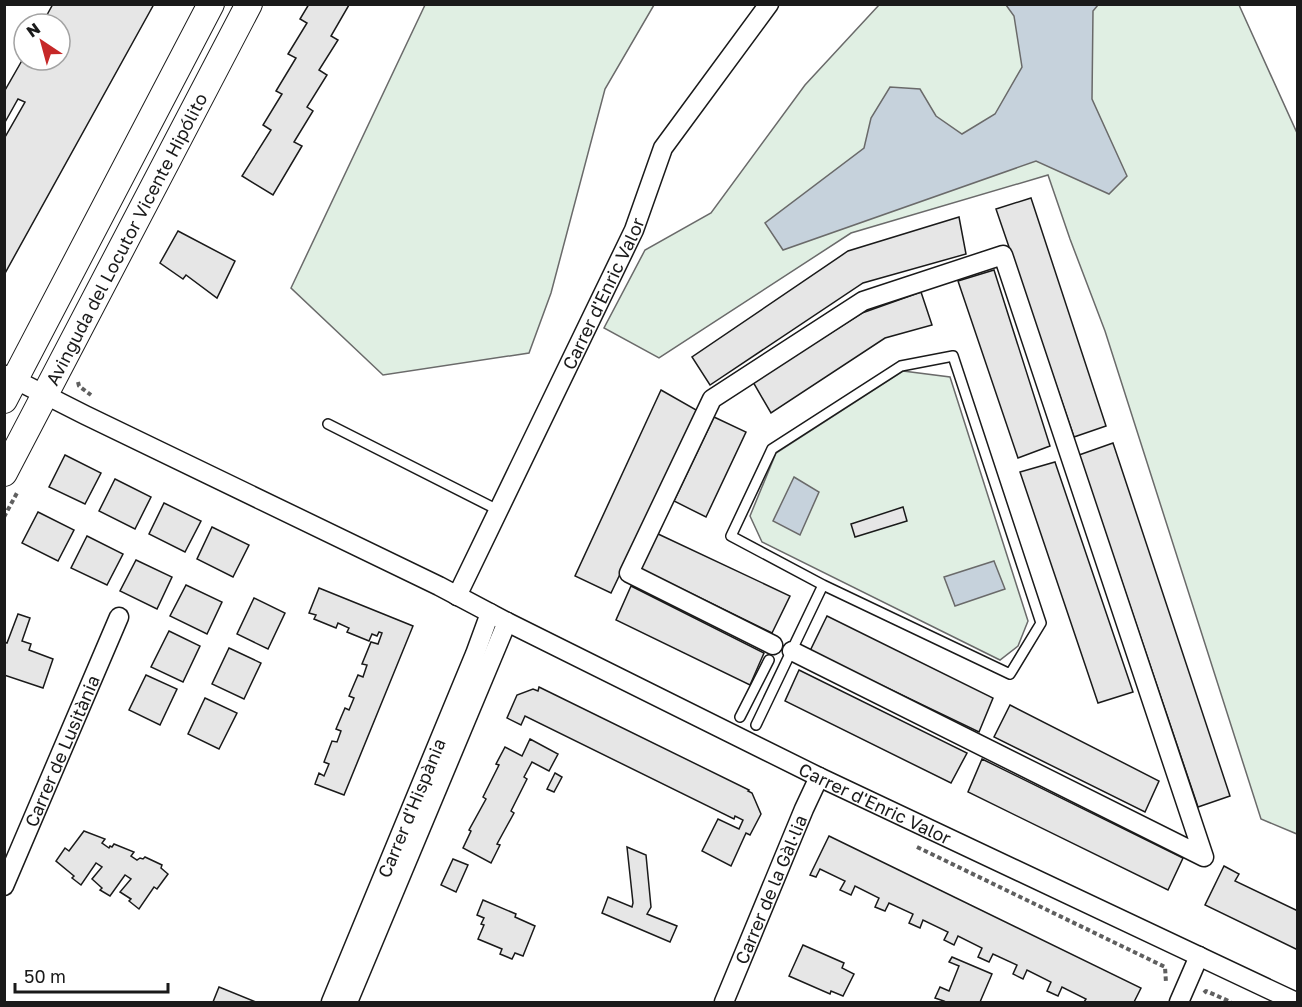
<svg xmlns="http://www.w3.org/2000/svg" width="1302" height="1007" viewBox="0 0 1302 1007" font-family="'Golos Text',sans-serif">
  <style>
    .green { fill: #e0efe3; stroke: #6a6a6a; stroke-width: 1.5 }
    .water { fill: #c6d2dc; stroke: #6a6a6a; stroke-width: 1.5 }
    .building { fill: #e6e6e6; stroke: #1a1a1a; stroke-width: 1.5 }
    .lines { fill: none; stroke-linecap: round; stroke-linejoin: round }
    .lane-casing { stroke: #1a1a1a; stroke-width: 12 }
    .street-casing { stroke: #1a1a1a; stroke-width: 21 }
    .secondary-casing { stroke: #1a1a1a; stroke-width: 28 }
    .path { stroke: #5f5f5f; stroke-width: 4; stroke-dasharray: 4.5 3; stroke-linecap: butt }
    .lane { stroke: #fff; stroke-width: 9 }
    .street { stroke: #fff; stroke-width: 18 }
    .secondary { stroke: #fff; stroke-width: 26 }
    .labels { text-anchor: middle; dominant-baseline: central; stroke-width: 4.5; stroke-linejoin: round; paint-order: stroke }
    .street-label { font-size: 18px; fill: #1a1a1a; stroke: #fff }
  </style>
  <rect width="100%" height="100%" fill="#fff"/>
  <g class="green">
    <path d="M425,5h229l-49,84 -54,204 -22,60 -146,22 -92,-87z"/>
    <path d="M879,5h360l58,128v701l-36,-15 -156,-488 -35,-92 -22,-64 -197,58 -192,125 -55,-30 41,-78 66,-37 94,-128z"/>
    <path d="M903,371l47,6 78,244 -10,25 -18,14 -238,-118 -12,-26 26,-63z"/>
  </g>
  <g class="water">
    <path d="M1006,5h92l-5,6 -1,88 35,77 -18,18 -73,-33 -253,89 -18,-27 99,-75 7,-30 19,-31 30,2 16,27 26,18 33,-20 27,-47 -8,-51z"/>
    <path d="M794,477l25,15 -19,43 -27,-14z"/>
    <path d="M994,561l11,28 -50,17 -11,-29z"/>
  </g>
  <g class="building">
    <path d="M53,4h101l-150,271v-136l21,-37 -7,-3 -14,25v-32l20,-35v3h36v-36h-18z"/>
    <path d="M309,4l40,1 -18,31 7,4 -19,30 8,5 -20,32 6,4 -19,31 8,4 -29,49 -31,-19 29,-46 -8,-5 19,-31 -6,-3 20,-33 -8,-4 19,-31 -7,-4z"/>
    <path d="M1031,198l75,228 -32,11 -78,-228z"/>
    <path d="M959,217l7,37 -103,29 -153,102 -18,-28 156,-106z"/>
    <path d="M178,231l57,30 -18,37 -31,-23 -3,4 -23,-16z"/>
    <path d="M994,270l56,176 -32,12 -60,-177z"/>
    <path d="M921,292l11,33 -47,13 -114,75 -18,-31 109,-69z"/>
    <path d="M661,390l37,21 -87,182 -36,-17z"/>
    <path d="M714,417l32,15 -40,85 -32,-16z"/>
    <path d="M1113,443l117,353 -32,11 -119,-352z"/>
    <path d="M65,455l36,18 -16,31 -36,-17z"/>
    <path d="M1055,462l78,230 -35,11 -78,-231z"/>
    <path d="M115,479l36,18 -16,32 -36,-18z"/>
    <path d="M164,503l37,18 -16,31 -36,-18z"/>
    <path d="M903,507l4,14 -52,16 -4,-13z"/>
    <path d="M38,512l36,18 -16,31 -36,-18z"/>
    <path d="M212,527l37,18 -16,32 -36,-18z"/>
    <path d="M656,533l134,63 -18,37 -133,-65z"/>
    <path d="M87,536l36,18 -16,31 -36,-17z"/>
    <path d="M136,560l36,17 -15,32 -37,-18z"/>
    <path d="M186,585l36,17 -15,32 -37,-18z"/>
    <path d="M631,586l133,67 -14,32 -134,-65z"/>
    <path d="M319,588l94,38 -69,169 -29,-11 4,-11 5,3 5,-12 -5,-2 8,-21 5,1 4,-11 -5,-2 9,-21 4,2 5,-12 -5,-2 9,-21 5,2 4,-12 -5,-1 9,-22 7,2 4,-11 -3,-1 -2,4 -5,-2 -3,7 -22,-9 2,-4 -11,-5 -2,5 -22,-9 2,-4 -7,-2z"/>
    <path d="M254,598l31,15 -17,36 -31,-15z"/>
    <path d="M18,614l12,4 -8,23 9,3 -2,6 24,9 -10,29 -39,-13v-33l3,1z"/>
    <path d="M827,616l166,82 -14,34 -169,-81z"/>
    <path d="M169,631l31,15 -17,36 -32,-15z"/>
    <path d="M229,648l32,15 -17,36 -32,-15z"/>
    <path d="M799,670l168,83 -16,30 -166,-82z"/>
    <path d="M146,675l31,14 -17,36 -31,-15z"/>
    <path d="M539,687l210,103 -1,1 4,2 9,21 -11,21 -4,-2 -15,33 -29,-15 16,-32 21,10 4,-9 -8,-4 -1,3 -209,-103 -4,9 -14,-7 10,-23 16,-6 5,2z"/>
    <path d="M205,698l32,15 -18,36 -31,-15z"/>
    <path d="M1010,705l149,76 -14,31 -151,-75z"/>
    <path d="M530,739l28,15 -9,17 -17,-9 -8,15 3,2 -16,32 3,2 -17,31 3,1 -9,18 -28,-15 8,-17 -2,-1 17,-31 -3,-2 16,-32 -3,-1 9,-17 17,9z"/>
    <path d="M982,759l201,99 -15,32 -200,-98z"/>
    <path d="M555,773l7,4 -8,15 -7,-3z"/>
    <path d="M84,831l21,8 -3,4 7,5 1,-2 2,1 2,-3 20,8 -3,4 6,4 3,-2 3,1 2,-2 17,8 -1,3 7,6 -11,15 -3,-2 -15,22 -10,-8 2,-2 -11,-7 11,-13 -6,-4 -15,21 -10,-6 2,-2 -10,-9 10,-12 -6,-4 -15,22 -9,-7 2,-2 -18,-15 9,-13 4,3z"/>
    <path d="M829,836l312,152 -7,14h-50l2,-3 -24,-12 -4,9 -11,-5 4,-9 -24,-12 -4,9 -10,-5 4,-9 -24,-11 -4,8 -11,-5 4,-9 -24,-12 -4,9 -10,-5 4,-8 -25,-12 -3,8 -11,-5 4,-9 -24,-11 -4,8 -10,-4 4,-9 -24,-12 -4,9 -11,-5 5,-9 -25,-12 -4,8 -6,-2z"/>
    <path d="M627,847l19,8 5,52 -4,7 30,12 -7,16 -68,-29 6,-16 24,10 1,-4z"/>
    <path d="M453,859l15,6 -12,27 -15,-7z"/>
    <path d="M1224,866l15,8 -4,7 63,30v39l-93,-45z"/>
    <path d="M483,900l33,14 -1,3 20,9 -12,30 -8,-3 -3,6 -12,-5 2,-5 -24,-10 6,-14 -3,-1 3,-6 -7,-3z"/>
    <path d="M803,945l41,18 -2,5 12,6 -11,22 -12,-5 -1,3 -41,-18z"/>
    <path d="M952,957l40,17 -12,28h-37l1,-1 -9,-3 5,-11 9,4 10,-25 -10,-4z"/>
    <path d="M219,987l37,15h-43z"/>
  </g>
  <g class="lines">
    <g class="lane-casing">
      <g id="lane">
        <path d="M328,424l170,86"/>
        <path d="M740,717l29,-57"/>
        <path d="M756,725l67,-140 187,89 31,-51 -88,-267 -52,10 -129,83 -41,87 92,49"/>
      </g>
    </g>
    <g class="street-casing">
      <g id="street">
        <path id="s1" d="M6,375l79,40 354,171 68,36 312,155 477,225"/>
        <path id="s2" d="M457,596l177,-366 29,-82 106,-144"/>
        <path d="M773,645l-144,-72 83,-174 151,-98 140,-46 201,602 -412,-206"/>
        <path id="s3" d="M4,886l115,-269"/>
        <path id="s4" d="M331,1002l144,-348 15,-41"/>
        <path d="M348,1002l159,-380"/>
        <path id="s5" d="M724,1002l80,-193 15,-32"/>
        <path d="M1179,1002l20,-46"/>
      </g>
    </g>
    <g class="secondary-casing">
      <g id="secondary">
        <path d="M4,400l207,-396"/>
        <path id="s6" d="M4,473l245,-469"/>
      </g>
    </g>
    <g class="path">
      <path d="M78,382l1,4 12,9"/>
      <path d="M4,517l14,-26"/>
      <path d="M917,847l248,120 1,16"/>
      <path d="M1204,993l2,-2 25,11"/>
    </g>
    <use href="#lane" class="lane"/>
    <use href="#street" class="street"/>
    <use href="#secondary" class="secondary"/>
  </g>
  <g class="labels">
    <g class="street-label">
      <text stroke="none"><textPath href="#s6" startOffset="264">Avinguda del Locutor Vicente Hipólito</textPath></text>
      <text stroke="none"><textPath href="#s2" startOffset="336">Carrer d'Enric Valor</textPath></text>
      <text stroke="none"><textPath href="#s3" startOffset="147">Carrer de Lusitània</textPath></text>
      <text stroke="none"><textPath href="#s1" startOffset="969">Carrer d'Enric Valor</textPath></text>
      <text stroke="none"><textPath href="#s4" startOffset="210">Carrer d'Hispània</textPath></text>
      <text stroke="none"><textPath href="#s5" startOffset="122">Carrer de la Gàl·lia</textPath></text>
    </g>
  </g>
  <rect width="1302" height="1007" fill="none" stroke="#1a1a1a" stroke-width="12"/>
  <g transform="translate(42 42) rotate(324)"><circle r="28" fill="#ffffff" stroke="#a3a3a3" stroke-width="1.5"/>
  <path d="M0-4.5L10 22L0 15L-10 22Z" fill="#c62828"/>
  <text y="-9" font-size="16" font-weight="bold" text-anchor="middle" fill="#1a1a1a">N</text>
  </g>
  <path d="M15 983v9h153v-9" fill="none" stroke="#1a1a1a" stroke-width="3"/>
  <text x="24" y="983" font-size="18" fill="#1a1a1a" stroke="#ffffff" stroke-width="4.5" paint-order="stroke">50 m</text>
</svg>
